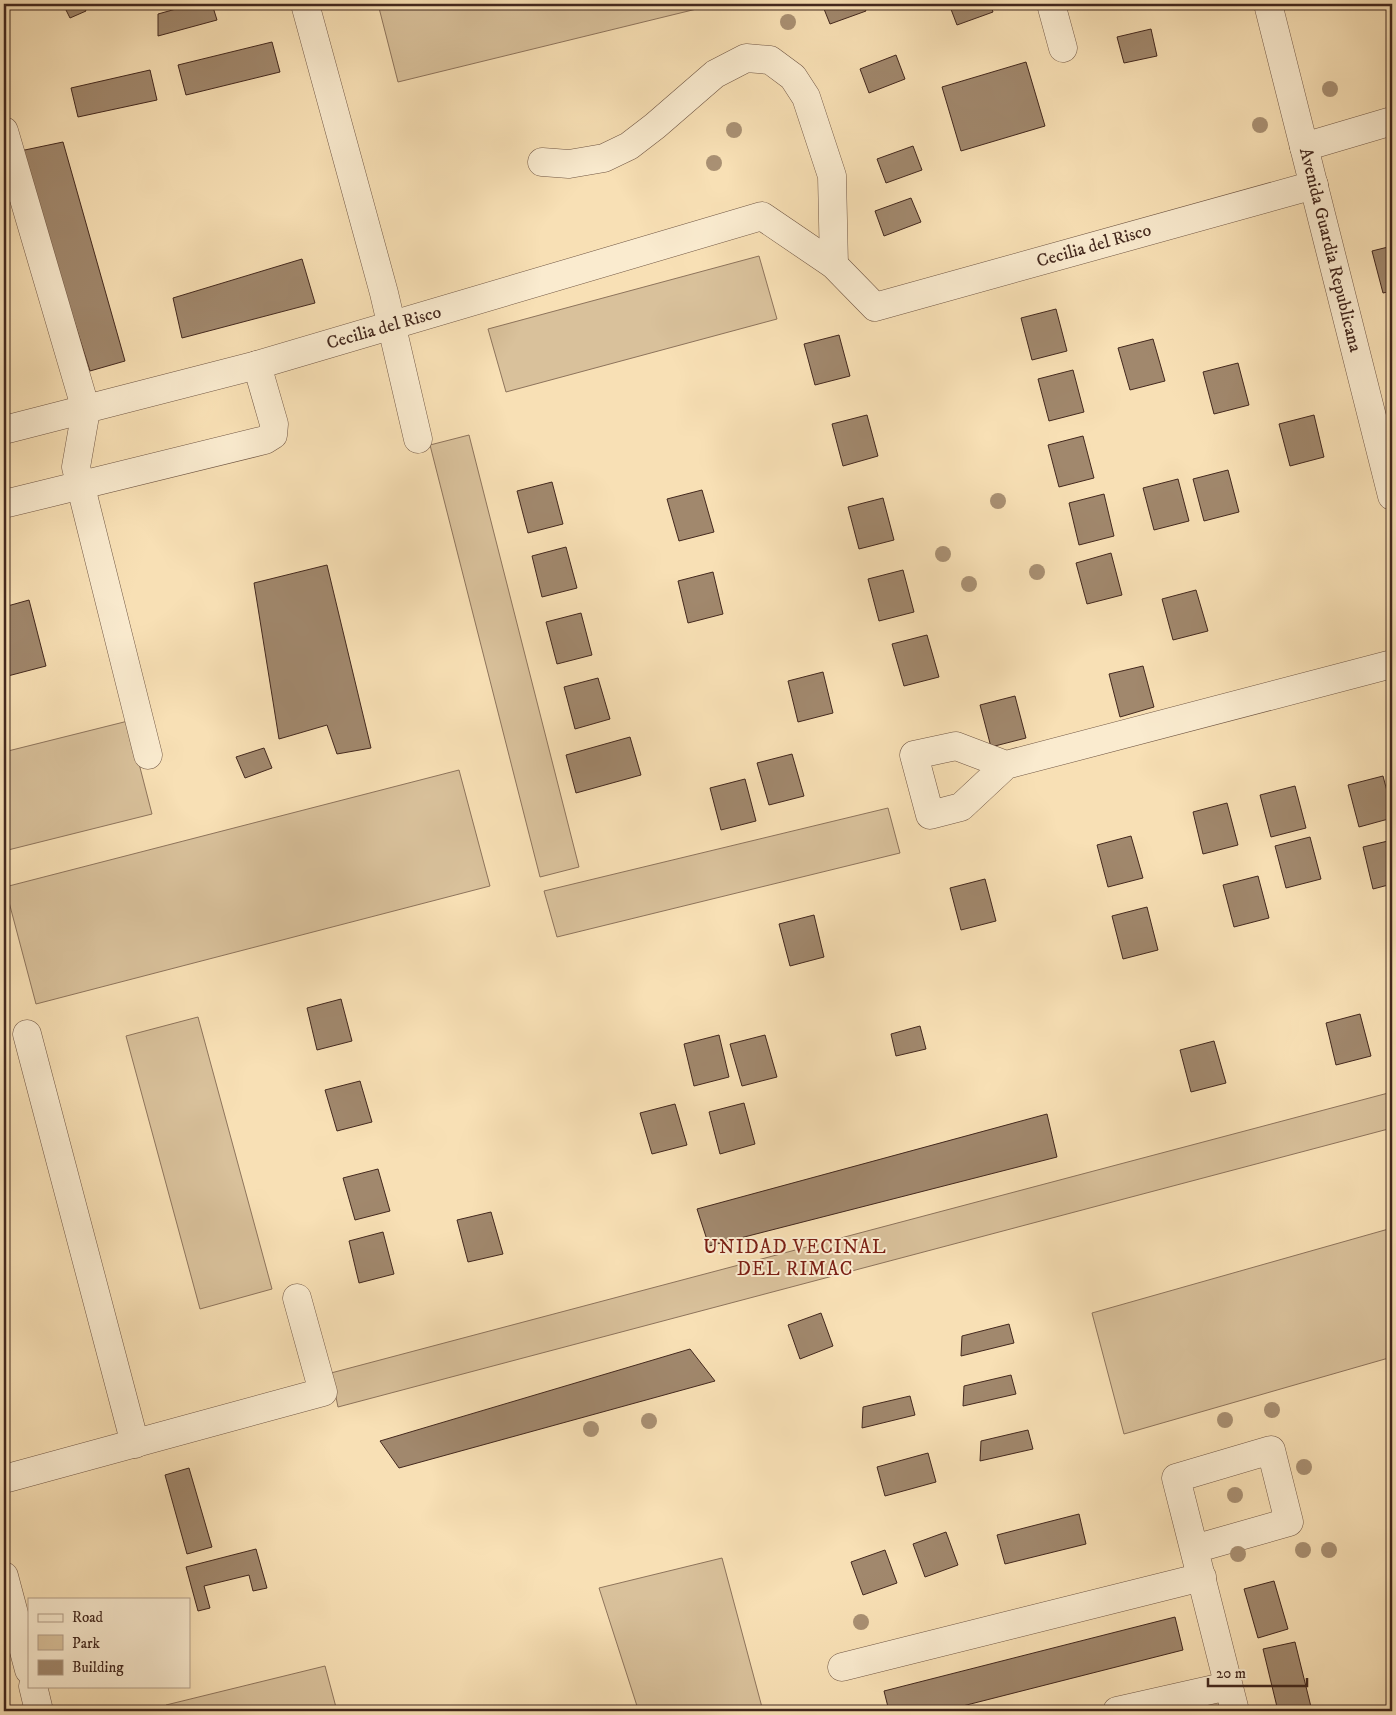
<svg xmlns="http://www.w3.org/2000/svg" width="1396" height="1715" viewBox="0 0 1396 1715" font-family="'IM FELL DW Pica',serif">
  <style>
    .green { fill: #d9c19b; stroke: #8e745c }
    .building { fill: #a1886d; stroke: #43281e }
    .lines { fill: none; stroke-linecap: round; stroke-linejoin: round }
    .minor-casing { stroke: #705644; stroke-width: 29 }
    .minor { stroke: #faebcf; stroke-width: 28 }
    .tree { fill: #a99073 }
    .labels { text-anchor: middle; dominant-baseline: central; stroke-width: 4; stroke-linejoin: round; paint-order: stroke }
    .street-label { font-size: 18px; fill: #43281e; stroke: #faebcf }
    .neighbourhood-label { font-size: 19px; letter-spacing: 1px; fill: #7a1f14; stroke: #faebcf }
  </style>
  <rect width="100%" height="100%" fill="#f8e0b5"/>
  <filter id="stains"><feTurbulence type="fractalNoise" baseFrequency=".004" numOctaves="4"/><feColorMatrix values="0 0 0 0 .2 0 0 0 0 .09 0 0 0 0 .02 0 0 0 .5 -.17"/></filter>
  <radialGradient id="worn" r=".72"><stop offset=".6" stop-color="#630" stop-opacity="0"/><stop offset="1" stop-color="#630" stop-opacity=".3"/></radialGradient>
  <g class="green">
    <path d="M378,4h339l-319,78z"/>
    <path d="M759,256l18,63 -271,73 -18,-63z"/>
    <path d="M469,435l110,432 -39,10 -110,-432z"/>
    <path d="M128,721l24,93 -148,37v-99z"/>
    <path d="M459,770l31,116 -454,118 -31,-117z"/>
    <path d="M888,808l12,45 -343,84 -13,-46z"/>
    <path d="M198,1017l74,272 -72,20 -74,-273z"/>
    <path d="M1392,1092v36l-1054,279 -7,-34z"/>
    <path d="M1392,1228v129l-268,77 -32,-121z"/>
    <path d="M722,1558l41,153h-143l17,-5 -38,-118z"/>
    <path d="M325,1666l12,45h-170l-1,-6z"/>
    <path d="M1217,1696l4,15h-63z"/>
  </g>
  <g class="building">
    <path d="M63,4h20l3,7 -16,7z"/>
    <path d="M194,4h18l5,16 -59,16v-22z"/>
    <path d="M822,4h41l3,7 -36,13z"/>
    <path d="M949,4h41l3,8 -36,13z"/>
    <path d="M1151,29l6,27 -33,7 -7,-26z"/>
    <path d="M272,42l8,30 -94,23 -8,-30z"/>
    <path d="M896,55l9,24 -36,14 -9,-24z"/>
    <path d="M1026,62l19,64 -84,25 -19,-64z"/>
    <path d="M150,70l7,30 -79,17 -7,-29z"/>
    <path d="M63,142l62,219 -35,10 -70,-220z"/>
    <path d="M913,146l9,24 -36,13 -9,-24z"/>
    <path d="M911,198l10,24 -37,14 -9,-25z"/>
    <path d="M1392,246v45l-9,2 -11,-42z"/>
    <path d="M302,259l13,44 -133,35 -9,-40z"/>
    <path d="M1056,309l11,42 -35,9 -11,-42z"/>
    <path d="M839,335l11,41 -35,9 -11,-41z"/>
    <path d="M1153,339l12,42 -35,9 -12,-42z"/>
    <path d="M1238,363l11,42 -35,9 -11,-42z"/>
    <path d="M1073,370l11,42 -35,9 -11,-42z"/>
    <path d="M867,415l11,41 -35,10 -11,-42z"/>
    <path d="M1314,415l10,42 -34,9 -11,-42z"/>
    <path d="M1083,436l11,42 -35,9 -11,-42z"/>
    <path d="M1228,470l11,42 -35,9 -11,-42z"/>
    <path d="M1178,479l11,42 -35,9 -11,-42z"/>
    <path d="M552,482l11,42 -35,9 -11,-42z"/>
    <path d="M702,490l12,42 -35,9 -12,-42z"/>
    <path d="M1104,494l10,42 -35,9 -10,-42z"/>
    <path d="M883,498l11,42 -35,9 -11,-42z"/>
    <path d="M566,547l11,41 -35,9 -10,-41z"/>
    <path d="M1111,553l11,42 -35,9 -11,-41z"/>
    <path d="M327,565l44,183 -34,6 -10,-29 -48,14 -25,-156z"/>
    <path d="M903,570l11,42 -35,9 -11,-42z"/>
    <path d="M713,572l10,42 -35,9 -10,-42z"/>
    <path d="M1196,590l12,41 -35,9 -11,-41z"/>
    <path d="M29,600l17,66 -42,11v-70z"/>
    <path d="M581,613l11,42 -35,9 -11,-42z"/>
    <path d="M927,635l12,42 -35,9 -12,-42z"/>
    <path d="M1143,666l11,41 -34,10 -11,-43z"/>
    <path d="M823,672l10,41 -35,9 -10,-41z"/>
    <path d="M598,678l12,41 -35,10 -11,-42z"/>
    <path d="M1015,696l11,42 -35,9 -11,-42z"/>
    <path d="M630,737l11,38 -65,18 -10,-38z"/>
    <path d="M264,748l8,20 -27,10 -9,-21z"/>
    <path d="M792,754l12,42 -35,9 -12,-42z"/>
    <path d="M1383,776l9,34v8l-33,9 -11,-42z"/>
    <path d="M745,779l11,42 -35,9 -11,-42z"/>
    <path d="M1295,786l11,42 -35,9 -11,-42z"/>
    <path d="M1227,803l11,42 -35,9 -10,-42z"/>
    <path d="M1131,836l12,42 -35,9 -11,-42z"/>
    <path d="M1310,837l11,42 -35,9 -11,-42z"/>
    <path d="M1392,840v44l-19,5 -10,-42z"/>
    <path d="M1258,876l11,42 -35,9 -11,-42z"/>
    <path d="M985,879l11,42 -35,9 -11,-42z"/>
    <path d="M1147,907l11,43 -35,9 -11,-43z"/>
    <path d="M814,915l10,42 -34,9 -11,-42z"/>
    <path d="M341,999l11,42 -35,9 -10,-42z"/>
    <path d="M1360,1014l11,42 -35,9 -10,-42z"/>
    <path d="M920,1026l6,23 -30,7 -5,-22z"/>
    <path d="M719,1035l10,42 -35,9 -10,-42z"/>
    <path d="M765,1035l12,42 -35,9 -12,-42z"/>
    <path d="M1214,1041l12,42 -35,9 -11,-42z"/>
    <path d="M360,1081l12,41 -35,9 -12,-41z"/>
    <path d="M744,1103l11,41 -35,10 -11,-42z"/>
    <path d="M675,1104l12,41 -35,9 -12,-41z"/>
    <path d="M1047,1114l10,43 -348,89 -12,-37z"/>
    <path d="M378,1169l12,42 -35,9 -12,-42z"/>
    <path d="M491,1212l12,42 -35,8 -11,-42z"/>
    <path d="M383,1232l11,42 -35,9 -10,-42z"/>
    <path d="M821,1313l12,33 -33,13 -12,-34z"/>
    <path d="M1009,1324l5,19 -53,13 1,-20z"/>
    <path d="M690,1349l25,32 -316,87 -19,-27z"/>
    <path d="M1011,1375l5,19 -53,12 1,-20z"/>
    <path d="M910,1396l5,19 -53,13 1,-21z"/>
    <path d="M1028,1430l5,19 -53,12 1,-20z"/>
    <path d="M928,1453l8,29 -51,14 -8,-29z"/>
    <path d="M189,1468l23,79 -25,7 -22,-79z"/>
    <path d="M1079,1514l7,30 -81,20 -8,-29z"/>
    <path d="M946,1532l12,33 -33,12 -12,-33z"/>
    <path d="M256,1549l11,39 -14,3 -4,-16 -45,11 6,22 -12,3 -12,-44z"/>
    <path d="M885,1550l12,33 -34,12 -12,-33z"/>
    <path d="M1274,1581l14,48 -30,9 -14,-49z"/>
    <path d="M1175,1617l8,33 -240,61h-54l-5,-20z"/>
    <path d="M1295,1642l17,69h-34l-15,-62z"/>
  </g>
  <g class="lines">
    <g class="minor-casing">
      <g id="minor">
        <path d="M305,4l79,289 34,146"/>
        <path d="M1051,4l12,44"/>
        <path d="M1268,4l124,492"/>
        <path d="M4,131l82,279 -10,57 72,288"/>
        <path d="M1304,147l88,-26"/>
        <path d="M542,162l27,2 35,-6 25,-12 26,-20 60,-52 31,-16 24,2 23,17 13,20 26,79 2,89"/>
        <path d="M4,430l253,-65 505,-149 72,49 41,42 439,-122"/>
        <path d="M4,504l261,-64 8,-5 1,-11 -17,-59"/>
        <path d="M1006,765l-50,-19 -42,9 16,60 31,-8 45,-42 386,-101"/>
        <path d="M27,1034l108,410"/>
        <path d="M4,1479l319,-87 -26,-94"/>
        <path d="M1194,1549l95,-27 -18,-72 -95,28 59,233"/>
        <path d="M4,1576l25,94"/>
        <path d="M842,1667l360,-90"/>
        <path d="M33,1686l6,25"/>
        <path d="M1117,1711l111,-25"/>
      </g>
    </g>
    <use href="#minor" class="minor"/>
  </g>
  <g class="tree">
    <circle cx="788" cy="22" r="8"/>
    <circle cx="1330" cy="89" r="8"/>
    <circle cx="1260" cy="125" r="8"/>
    <circle cx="734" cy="130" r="8"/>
    <circle cx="714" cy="163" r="8"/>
    <circle cx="998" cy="501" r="8"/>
    <circle cx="943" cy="554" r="8"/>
    <circle cx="1037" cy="572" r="8"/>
    <circle cx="969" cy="584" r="8"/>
    <circle cx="1272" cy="1410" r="8"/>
    <circle cx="1225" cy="1420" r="8"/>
    <circle cx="649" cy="1421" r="8"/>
    <circle cx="591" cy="1429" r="8"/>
    <circle cx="1304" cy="1467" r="8"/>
    <circle cx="1235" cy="1495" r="8"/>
    <circle cx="1303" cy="1550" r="8"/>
    <circle cx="1329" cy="1550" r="8"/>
    <circle cx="1238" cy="1554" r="8"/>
    <circle cx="861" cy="1622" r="8"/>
  </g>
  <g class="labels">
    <g class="street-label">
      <text transform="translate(1094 246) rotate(-16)">Cecilia del Risco</text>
      <text transform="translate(1330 250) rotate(76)">Avenida Guardia Republicana</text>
      <text transform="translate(384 328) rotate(-16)">Cecilia del Risco</text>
    </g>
    <g class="neighbourhood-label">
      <text x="795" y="1247">UNIDAD VECINAL<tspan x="795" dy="22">DEL RIMAC</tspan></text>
    </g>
  </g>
  <rect width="1396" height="1715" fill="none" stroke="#f8e0b5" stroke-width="20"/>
  <rect x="5" y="5" width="1386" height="1705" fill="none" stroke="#43281e" stroke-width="2.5"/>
  <rect x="10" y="10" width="1376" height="1695" fill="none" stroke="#43281e"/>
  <rect x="28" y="1598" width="162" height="90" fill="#faebcf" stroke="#b19d88"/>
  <rect x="38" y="1614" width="25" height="8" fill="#faebcf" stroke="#b19d88"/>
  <text x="72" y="1622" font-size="15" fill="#43281e">Road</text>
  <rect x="38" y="1635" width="25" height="15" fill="#d9c19b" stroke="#b19d88"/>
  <text x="72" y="1648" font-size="15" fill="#43281e">Park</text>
  <rect x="38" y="1660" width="25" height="15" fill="#a1886d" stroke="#b19d88"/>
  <text x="72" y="1672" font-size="15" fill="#43281e">Building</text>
  <path d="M1208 1678v8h99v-8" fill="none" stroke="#43281e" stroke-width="2.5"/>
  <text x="1216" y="1678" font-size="15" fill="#43281e" stroke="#faebcf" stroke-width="4" paint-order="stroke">20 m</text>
  <rect width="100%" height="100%" filter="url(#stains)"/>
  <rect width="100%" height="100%" fill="url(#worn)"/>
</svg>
